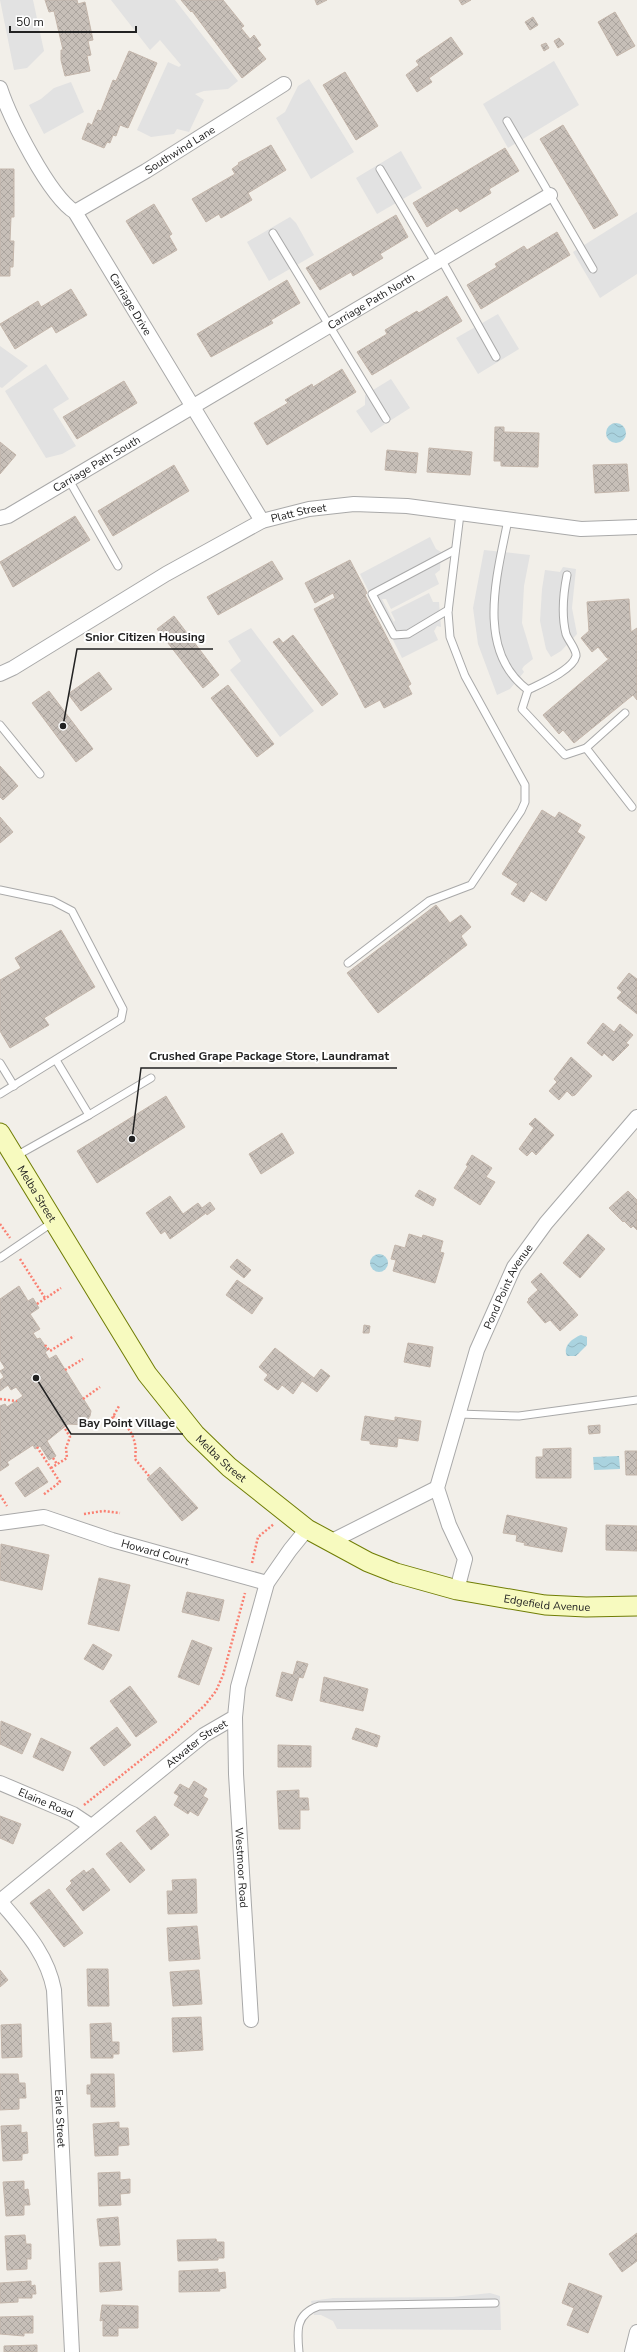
<svg xmlns="http://www.w3.org/2000/svg" width="637" height="2352" viewBox="0 0 637 2352" font-family="'Nunito Sans',sans-serif">
  <style>
    .parking { fill: #e2e2e2 }
    .water { fill: url(#water-waves) }
    .building { fill: url(#building-cross-hatch); stroke: #c4b6ab }
    .lines { fill: none; stroke-linecap: round; stroke-linejoin: round }
    .service-casing { stroke: #a9a9a9; stroke-width: 9 }
    .minor-casing { stroke: #a9a9a9; stroke-width: 16 }
    .secondary-casing { stroke: #707d05; stroke-width: 21 }
    .path { stroke: #fa8072; stroke-width: 2.5; stroke-dasharray: 2 2; stroke-linecap: butt }
    .service { stroke: #fff; stroke-width: 7 }
    .minor { stroke: #fff; stroke-width: 14 }
    .secondary { stroke: #f7fabf; stroke-width: 19 }
    .labels { text-anchor: middle; dominant-baseline: central; stroke-width: 4; stroke-linejoin: round; paint-order: stroke }
    .street-label { font-size: 11px; fill: #222; stroke: #fff }
    .leader { fill: none; stroke: #222; stroke-width: 1.5 }
    .callout-dot { fill: #222; stroke: #fff; stroke-width: 1.5 }
    .callout-label { font-size: 12px; text-anchor: middle; font-weight: bold; fill: #222; stroke: #fff; stroke-width: 4; stroke-linejoin: round; paint-order: stroke }
  </style>
  <defs>
    <pattern id="water-waves" width="16" height="10" patternUnits="userSpaceOnUse"><rect width="16" height="10" fill="#aad3df"/><path d="M0 5q4-4 8 0t8 0" fill="none" stroke="#92b5bf"/></pattern>
    <pattern id="building-cross-hatch" width="8" height="8" patternUnits="userSpaceOnUse"><rect width="8" height="8" fill="#c7bfb8"/><path d="M0 0l8 8M0 8l8-8" fill="none" stroke="#aba49e"/></pattern>
  </defs>
  <rect width="100%" height="100%" fill="#f2efe9"/>
  <g class="parking">
    <path d="M0,0h33l11,51 -17,17 -13,2z"/>
    <path d="M111,0h64l63,81 -10,8 -24,2 -9,3 9,6 -15,32 -12,-3 -3,5 -23,3 -14,-7 31,-68 11,5 2,-2 -21,-25 -10,10z"/>
    <path d="M554,61l25,44 -71,43 -25,-44z"/>
    <path d="M309,79l45,73 -43,27 -35,-61 9,-6 13,-26z"/>
    <path d="M71,82l13,30 -40,22 -15,-29 12,-6 13,-11z"/>
    <path d="M401,151l21,37 -45,26 -21,-36z"/>
    <path d="M637,212v62l-37,24 -27,-46z"/>
    <path d="M290,217l6,6 18,32 -45,26 -22,-39z"/>
    <path d="M498,314l21,35 -41,25 -22,-36z"/>
    <path d="M0,346l28,20 -26,22 -2,-1z"/>
    <path d="M46,364l23,35 -16,10 23,37 -14,8 -16,4 -41,-67z"/>
    <path d="M391,379l19,29 -39,25 -15,-22 9,-6v-10z"/>
    <path d="M430,537l6,12 5,3 -1,18 -5,4 4,10 -48,25 -5,-10h-4l12,23 1,-2 -4,-8 38,-19 4,9h6l2,25 -4,-1 -3,5 4,9 -36,18 -42,-84z"/>
    <path d="M484,550l46,5 -6,31 -2,37 11,36 -9,7 -2,3 2,3 -14,17 -13,6 -19,-51 -5,-36z"/>
    <path d="M563,567l13,2 -4,39 5,26 -16,17 -10,6 -5,-8 -6,-28 2,-32 3,-19 15,2z"/>
    <path d="M251,628l63,83 -34,26 -50,-67 11,-9 -13,-20z"/>
    <path d="M490,2293l10,3 1,34 -164,-1 -4,-8 -12,-6h-7l-3,-14 22,-3 120,-1z"/>
  </g>
  <g class="water">
    <circle cx="616" cy="433" r="10"/>
    <circle cx="379" cy="1263" r="9"/>
    <path d="M581,1335l6,2v8l-11,11h-9c-5,-10 6,-18 14,-21z"/>
    <path d="M619,1456l1,13 -26,1 -1,-13z"/>
  </g>
  <g class="building">
    <path d="M45,0h32l1,4 7,-2 8,38 -5,1 3,14 -4,1 3,15 -25,5 -4,-16v-10h2l-9,-39 -5,1z"/>
    <path d="M181,0h42l21,26 -3,2 9,11 4,-4 7,10 -4,3 9,11 -24,19 -50,-67 -1,1z"/>
    <path d="M315,0h12l-10,5z"/>
    <path d="M459,0h12l-9,5z"/>
    <path d="M615,12l20,34 -18,10 -19,-34z"/>
    <path d="M533,17l5,8 -8,5 -5,-8z"/>
    <path d="M451,37l12,17 -34,24 3,4 -15,10 -11,-17 13,-10 -3,-4z"/>
    <path d="M559,38l5,6 -6,4 -4,-7z"/>
    <path d="M546,43l3,5 -5,3 -3,-6z"/>
    <path d="M129,51l28,12 -29,65 -8,-3 -4,11 -3,-1 -3,8 -3,-1 -3,6 -22,-9 6,-16 4,2 6,-15 3,1 12,-31 3,1z"/>
    <path d="M345,72l33,54 -22,14 -33,-55z"/>
    <path d="M563,125l55,90 -24,14 -54,-90z"/>
    <path d="M271,145l15,25 -38,23 4,7 -31,18 -2,-4 -13,8 -14,-23 43,-25 -3,-5 7,-5 -1,-1z"/>
    <path d="M505,148l14,23 -30,18 2,4 -31,19 -3,-4 -30,19 -14,-24z"/>
    <path d="M0,169h14v48h-3l-1,24h4l-1,26h-3v9h-10z"/>
    <path d="M154,204l18,30 -3,2 8,14 -24,14 -27,-43z"/>
    <path d="M396,215l12,22 -28,17 3,4 -30,18 -2,-4 -31,18 -14,-22z"/>
    <path d="M557,232l13,23 -89,54 -14,-24 30,-18 -2,-3 29,-18 3,4z"/>
    <path d="M287,280l13,23 -29,17 2,3 -62,34 -14,-23z"/>
    <path d="M71,289l16,26 -31,18 -4,-7 -37,23 -15,-25 38,-23 3,6z"/>
    <path d="M447,296l15,25 -90,54 -15,-23 30,-18 -2,-4 32,-19 2,2z"/>
    <path d="M342,369l14,23 -89,53 -13,-22 34,-20 -3,-3 27,-16 1,3z"/>
    <path d="M124,381l13,22 -60,36 -14,-22z"/>
    <path d="M495,427h9v5l35,1 -1,34 -37,-1v-5h-7z"/>
    <path d="M0,442l16,13 -16,19z"/>
    <path d="M429,448l43,4 -2,23 -43,-3z"/>
    <path d="M387,450l31,3 -2,20 -31,-3z"/>
    <path d="M627,464l2,27 -34,2 -2,-28z"/>
    <path d="M174,465l15,26 -76,45 -15,-25z"/>
    <path d="M75,516l15,24 -77,47 -13,-25z"/>
    <path d="M350,560l17,33 -2,2 46,89 -3,2 4,8 -28,14 -4,-8 -15,8 -51,-99 21,-11 -2,-5 -18,10 -10,-20z"/>
    <path d="M272,561l11,18 -65,36 -11,-18z"/>
    <path d="M629,599l2,33 6,-4v72l-4,-5 -59,48 -11,-13 -4,4 -16,-19 67,-57h-3l-9,-11 -6,5 -11,-14 8,-7 -2,-29z"/>
    <path d="M174,616l45,59 -16,13 -46,-59z"/>
    <path d="M293,635l45,59 -16,12 -49,-64 6,-4 4,5z"/>
    <path d="M99,672l13,17 -31,22 -13,-17z"/>
    <path d="M228,685l46,59 -17,13 -46,-59z"/>
    <path d="M49,691l44,58 -17,13 -44,-59z"/>
    <path d="M0,766l18,20 -15,14 -3,-3z"/>
    <path d="M542,810l13,8 4,-6 22,13 -4,7 8,5 -39,64 -15,-10 -7,11 -13,-8 7,-10 -16,-10z"/>
    <path d="M0,817l13,15 -13,11z"/>
    <path d="M436,905l14,18 11,-8 10,12 -10,9 6,9 -89,68 -31,-40z"/>
    <path d="M61,930l34,57 -51,31 5,7 -39,23 -10,-17v-51l21,-12 -6,-10z"/>
    <path d="M629,973l8,6v35l-20,-16 5,-6 -5,-4z"/>
    <path d="M603,1023l11,9 6,-8 13,11 -7,8 3,2 -16,16 -9,-8 -2,3 -15,-13z"/>
    <path d="M571,1057l21,19 -17,19 -3,1 -5,-5 -8,9 -10,-9 8,-9 -3,-3z"/>
    <path d="M166,1096l19,31 -88,56 -20,-32z"/>
    <path d="M535,1118l19,17 -18,20 -4,-4 -5,5 -8,-7 15,-21 -5,-4z"/>
    <path d="M282,1133l12,20 -33,21 -12,-20z"/>
    <path d="M472,1155l20,13 -6,9 9,5 -15,23 -26,-17 14,-22 -2,-1z"/>
    <path d="M419,1190l17,9 -3,7 -18,-10z"/>
    <path d="M628,1191l9,9v30l-4,-4 -2,2 -7,-7 -1,1 -14,-14z"/>
    <path d="M170,1196l13,18 15,-11 4,5 8,-6 5,7 -8,6 -1,-2 -36,26 -5,-8 -4,3 -15,-21z"/>
    <path d="M409,1234l13,4 1,-3 20,6 -3,11 4,1 -9,30 -42,-12 3,-11 -5,-1 4,-14 10,3z"/>
    <path d="M588,1234l17,15 -25,29 -17,-15z"/>
    <path d="M237,1259l14,11 -7,8 -14,-11z"/>
    <path d="M541,1273l37,42 -18,16 -10,-11 -5,3 -18,-21 2,-2 -1,-1 10,-9 -7,-8z"/>
    <path d="M237,1280l26,18 -11,16 -26,-19z"/>
    <path d="M19,1286l9,15 5,-3 6,10 -9,6 10,15 -7,4 4,6 3,-1 8,12 -3,2 4,7 7,-4 35,56 -1,5 -6,9 -16,-1 -21,17 9,15 -7,4 -9,-14 -5,3 -2,-4 -26,17 2,3 -9,6v-65l5,-2 2,3 16,-11 -7,-9 -5,3 -3,-5 -8,6v-11l4,-3 -4,-6 5,-3 -5,-8v-61z"/>
    <path d="M364,1325l6,1 -1,7h-6z"/>
    <path d="M408,1343l25,4 -3,20 -26,-5z"/>
    <path d="M275,1348l39,30 7,-9 9,7 -13,16 -15,-11 -9,13 -11,-9 -4,5 -14,-10 4,-5 -9,-8z"/>
    <path d="M365,1416l30,5v-4l26,4 -3,20 -20,-3 -1,9 -27,-3v-3l-9,-1z"/>
    <path d="M600,1425v8l-11,1 -1,-8z"/>
    <path d="M571,1448v30h-35v-21h7v-8z"/>
    <path d="M625,1451h12v24h-11z"/>
    <path d="M38,1467l10,15 -23,15 -10,-14z"/>
    <path d="M160,1467l38,41 -16,13 -35,-42z"/>
    <path d="M507,1515l60,13 -5,24 -38,-7 1,-2 -9,-2 1,-6 -14,-2z"/>
    <path d="M606,1525l31,1v25l-31,-1z"/>
    <path d="M1,1544l48,11 -7,35 -42,-10z"/>
    <path d="M99,1578l31,7 -11,46 -31,-7z"/>
    <path d="M187,1592l37,8 -5,21 -37,-9z"/>
    <path d="M192,1640l20,8 -13,37 -21,-8z"/>
    <path d="M93,1644l19,11 -9,15 -19,-11z"/>
    <path d="M297,1661l11,3 -5,14 -4,-1 -7,24 -16,-5 6,-24 11,3z"/>
    <path d="M324,1677l44,12 -5,22 -43,-10z"/>
    <path d="M130,1686l27,36 -21,15 -26,-36z"/>
    <path d="M1,1721l30,13 -9,20 -22,-10z"/>
    <path d="M117,1727l14,18 -27,21 -14,-18z"/>
    <path d="M356,1728l24,8 -3,11 -25,-8z"/>
    <path d="M41,1738l30,14 -8,19 -30,-14z"/>
    <path d="M278,1745l33,1v21h-33z"/>
    <path d="M194,1781l13,8 -4,7 5,3 -10,17 -8,-5 -2,3 -14,-9 5,-9 -5,-3 6,-9 9,5z"/>
    <path d="M299,1790v8h9l1,12h-9v19h-21l-2,-38z"/>
    <path d="M0,1816l21,8 -8,20 -13,-6z"/>
    <path d="M155,1816l14,19 -18,15 -15,-19z"/>
    <path d="M121,1842l24,28 -15,13 -24,-29z"/>
    <path d="M93,1868l17,22 -27,21 -17,-22 6,-6 -2,-2 14,-11 2,3z"/>
    <path d="M196,1879l1,34 -29,1 -1,-23h6l-1,-11z"/>
    <path d="M49,1889l34,44 -19,14 -34,-44z"/>
    <path d="M197,1926l3,33 -31,2 -2,-33z"/>
    <path d="M87,1969h21l1,37h-21z"/>
    <path d="M0,1970l8,10 -8,7z"/>
    <path d="M199,1970l3,34 -29,2 -3,-34z"/>
    <path d="M201,2017l2,33 -30,2 -1,-34z"/>
    <path d="M111,2023l1,19h7v12h-6v4h-22l-1,-34z"/>
    <path d="M21,2024l1,33 -20,1 -1,-33z"/>
    <path d="M0,2074h18l1,9h6l1,15h-7v11l-19,1z"/>
    <path d="M91,2074h23l1,33h-24v-13h-4v-9h4z"/>
    <path d="M119,2122v6h9l1,17 -11,1v9l-23,1 -2,-32z"/>
    <path d="M21,2125v8l6,-1 1,21 -6,1v6l-19,1 -2,-35z"/>
    <path d="M120,2172v8l10,-1v14l-10,1 1,11 -22,1 -1,-33z"/>
    <path d="M24,2181v9l4,-1 2,16h-6v10l-18,1 -3,-34z"/>
    <path d="M118,2217l2,28 -20,1 -3,-27z"/>
    <path d="M637,2233v28l-15,11 -13,-18z"/>
    <path d="M25,2235l1,9h5v15h-4v10l-20,1 -2,-34z"/>
    <path d="M216,2239l1,3h7v16h-6v2l-40,1 -1,-21z"/>
    <path d="M120,2262l2,28 -22,2 -1,-29z"/>
    <path d="M218,2269v4l7,-1 1,16 -7,1 1,2 -41,1v-21z"/>
    <path d="M31,2281v5l4,-1 1,9h-4v4h-14v4l-18,1v-20z"/>
    <path d="M569,2283l33,13 -14,37 -21,-8 7,-17 -12,-5z"/>
    <path d="M102,2305l36,1v22h-20v8h-15v-16l-3,1z"/>
    <path d="M33,2316v17h-9v3l-24,-2v-17z"/>
    <path d="M37,2345v7h-33v-6z"/>
  </g>
  <g class="lines">
    <g class="service-casing">
      <g id="service">
        <path d="M507,121l86,148"/>
        <path d="M380,169l55,93"/>
        <path d="M273,233l113,186"/>
        <path d="M441,259l55,98"/>
        <path d="M69,480l49,86"/>
        <path d="M508,520c-11,55 -33,131 20,170 12,-6 45,-20 48,-34 1,-6 -8,-16 -10,-22 -5,-20 -3,-39 1,-59"/>
        <path d="M448,610l-40,24 -14,1 -22,-41 83,-44"/>
        <path d="M528,690l-6,19 43,46 21,-7 46,59"/>
        <path d="M0,725l40,49"/>
        <path d="M586,748l39,-35"/>
        <path d="M0,890l53,11 19,10 51,98 -2,10 -121,75"/>
        <path d="M348,963l81,-62 42,-16 50,-74 4,-9v-17l-60,-109 -15,-39 -2,-25 12,-98"/>
        <path d="M0,1063l14,23"/>
        <path d="M89,1115l62,-37"/>
        <path d="M16,1156l73,-41 -33,-55"/>
        <path d="M0,1258l53,-36"/>
        <path d="M459,1414l60,2 118,-16"/>
        <path d="M299,2352c-2,-21 -4,-38 20,-46l176,-3"/>
      </g>
    </g>
    <g class="minor-casing">
      <g id="minor">
        <path id="s1" d="M0,88c10,30 49,108 75,124l187,309"/>
        <path id="s2" d="M75,212l71,-41 138,-87"/>
        <path id="s3" d="M0,518l8,-2 542,-321"/>
        <path id="s4" d="M0,674l13,-6 153,-94 96,-53 47,-12 45,-5 53,2 174,23 56,-2"/>
        <path id="s5" d="M0,1523l44,-6 68,23 155,43"/>
        <path d="M330,1542l107,-54"/>
        <path id="s6" d="M457,1590l8,-31 -16,-34 -12,-37 40,-138 37,-83 32,-44 91,-106"/>
        <path id="s7" d="M235,1717l1,57 15,246"/>
        <path id="s8" d="M0,1783l73,31 18,12"/>
        <path id="s9" d="M0,1901l204,-166 31,-18 3,-30 29,-104 23,-33 17,-21"/>
        <path id="s10" d="M0,1901c24,29 47,52 54,89l18,362"/>
        <path d="M632,2352l5,-20"/>
      </g>
    </g>
    <g class="secondary-casing">
      <g id="secondary">
        <path id="s11" d="M0,1133l147,241 48,60 34,33 78,62 61,33 28,11 61,17 88,15 41,2 51,-1"/>
      </g>
    </g>
    <g class="path">
      <path d="M0,1224l10,14"/>
      <path d="M20,1259l25,39"/>
      <path d="M37,1304l24,-16"/>
      <path d="M45,1345l5,6 24,-15"/>
      <path d="M65,1370l18,-11"/>
      <path d="M0,1399l17,2"/>
      <path d="M83,1399l17,-12"/>
      <path d="M113,1416c17,9 25,24 22,43l14,17"/>
      <path d="M110,1422l9,-16"/>
      <path d="M37,1447l23,35 -17,13"/>
      <path d="M53,1458l4,6"/>
      <path d="M51,1468l16,-10 -1,-10 4,-11 -6,-10"/>
      <path d="M0,1495l7,11"/>
      <path d="M84,1514l19,-3 17,2"/>
      <path d="M252,1563l6,-26 16,-13"/>
      <path d="M84,1805l91,-72 30,-28 11,-14 7,-16 22,-82"/>
    </g>
    <use href="#service" class="service"/>
    <use href="#minor" class="minor"/>
    <use href="#secondary" class="secondary"/>
  </g>
  <g class="labels">
    <g class="street-label">
      <text stroke="none"><textPath href="#s2" startOffset="122">Southwind Lane</textPath></text>
      <text stroke="none"><textPath href="#s3" startOffset="430">Carriage Path North</textPath></text>
      <text stroke="none"><textPath href="#s1" startOffset="254">Carriage Drive</textPath></text>
      <text stroke="none"><textPath href="#s3" startOffset="111">Carriage Path South</textPath></text>
      <text stroke="none"><textPath href="#s4" startOffset="341">Platt Street</textPath></text>
      <text stroke="none"><textPath href="#s11" startOffset="71">Melba Street</textPath></text>
      <text stroke="none"><textPath href="#s6" startOffset="323">Pond Point Avenue</textPath></text>
      <text stroke="none"><textPath href="#s11" startOffset="395">Melba Street</textPath></text>
      <text stroke="none"><textPath href="#s5" startOffset="161">Howard Court</textPath></text>
      <text stroke="none"><textPath href="#s11" startOffset="760">Edgefield Avenue</textPath></text>
      <text stroke="none"><textPath href="#s9" startOffset="252">Atwater Street</textPath></text>
      <text stroke="none"><textPath href="#s8" startOffset="50">Elaine Road</textPath></text>
      <text stroke="none"><textPath href="#s7" startOffset="151">Westmoor Road</textPath></text>
      <text stroke="none"><textPath href="#s10" startOffset="234">Earle Street</textPath></text>
    </g>
  </g>
  <path class="leader" d="M63 726L77 649H213M132 1139L141 1068H397M36 1378L71 1434H183"/>
  <g class="callout-dot">
    <circle cx="63" cy="726" r="4"/>
    <circle cx="132" cy="1139" r="4"/>
    <circle cx="36" cy="1378" r="4"/>
  </g>
  <g class="callout-label">
    <text x="145" y="641">Snior Citizen Housing</text>
    <text x="269" y="1060">Crushed Grape Package Store, Laundramat</text>
    <text x="127" y="1427">Bay Point Village</text>
  </g>
  <path d="M10 26v6h126v-6" fill="none" stroke="#222222" stroke-width="2"/>
  <text x="16" y="26" font-size="12" fill="#222222" stroke="#ffffff" stroke-width="3" paint-order="stroke">50 m</text>
</svg>
